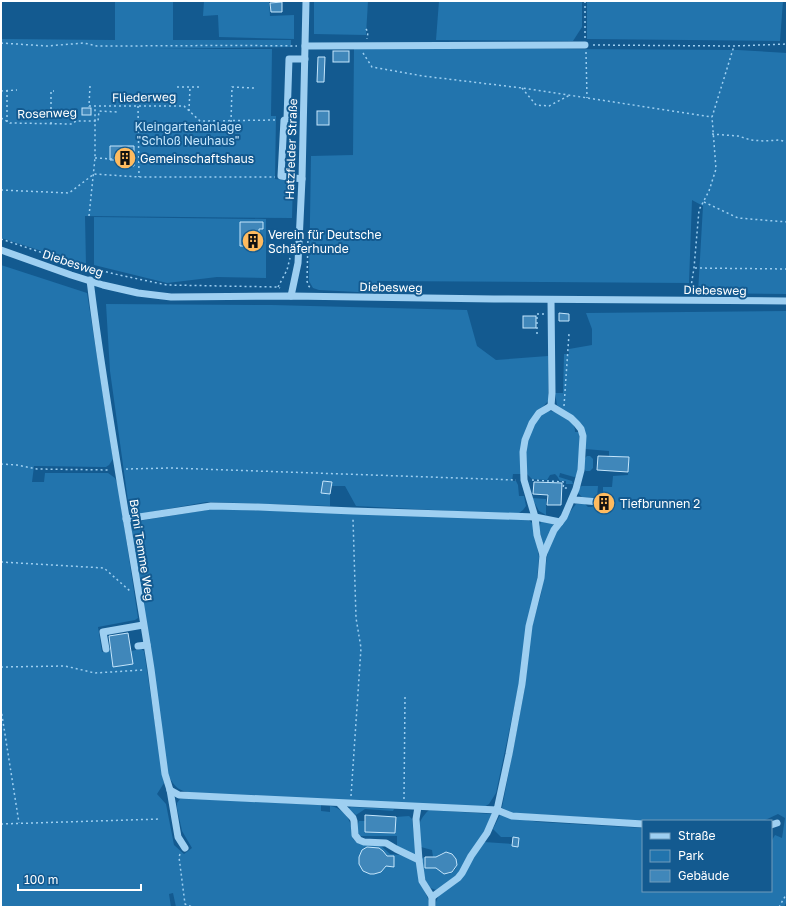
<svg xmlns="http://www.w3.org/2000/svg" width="788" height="908" viewBox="0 0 788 908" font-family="'Golos Text',sans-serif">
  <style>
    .green { fill: #2274ad }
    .building { fill: #4087ba; stroke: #c5e6fc }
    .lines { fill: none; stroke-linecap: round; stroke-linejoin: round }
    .path { stroke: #9ecff1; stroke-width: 1.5; stroke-dasharray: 2 3; stroke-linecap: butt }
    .minor { stroke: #9ecff1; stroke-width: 7 }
    .labels { text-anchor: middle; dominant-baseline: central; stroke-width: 4; stroke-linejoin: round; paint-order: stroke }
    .street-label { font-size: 12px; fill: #fff; stroke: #135a90 }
    .park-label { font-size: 12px; fill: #c5e6fc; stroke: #135a90 }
    .poi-label { font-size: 12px; fill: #fff; stroke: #135a90; text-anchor: start }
  </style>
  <rect width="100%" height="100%" fill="#135a90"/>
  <g class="green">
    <path d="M115,1h58v39h118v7l-135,2h116l-1,67h5l-1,63 18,2 -1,37 -207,-2 1,49 -85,-27v-199l114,1z"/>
    <path d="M204,1h65l1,15 24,-1v24l-75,-2 -1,-22 -15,1z"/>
    <path d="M314,1h54l-2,34 -52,-1z"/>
    <path d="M439,1h143v26l-9,14 -137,-1z"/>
    <path d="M587,1h196l-3,40 -193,-2z"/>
    <path d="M354,48l384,2 49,3v241l-89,-1 5,-87 -11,-6 -3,83 -312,-2 -1,12 -57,-3 -6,-2 -4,-7 2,-125 42,-1z"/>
    <path d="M94,217l172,2v59l-49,-1 -50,6 -73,-18z"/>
    <path d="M1,265l86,28 26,166 -4,6 -3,2 -72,-1 -2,16h12l1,-9h63l7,5 3,7 20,133 -3,2 -37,7 4,25 9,-1 2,16 19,-3 -1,-13 10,-2 3,2 20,132 -7,11 9,10 8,41 10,9 8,-6 -10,-17 -5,-23v-5l3,-4 5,-1 136,7v6l9,1v-6c10,1 19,10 21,20 1,4 1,9 2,13l5,4 22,2 10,9 10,1 16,6 4,20 9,20 1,6h-254l-3,-14 -4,1 2,13h-170z"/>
    <path d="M106,304l166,1 195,5 10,36 19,14 52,-4v37l1,7 -18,20 -10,54h-8l-1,7h4l2,4 1,11h5l2,10 -3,4 -4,3h-27l-136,-7 -11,-20h-13v-4l-9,-1 -2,11 9,2v12l-124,-4 -66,12 -8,-1 -3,-5 -19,-137z"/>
    <path d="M787,311v590l-3,6h-348v-5l3,-7 32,-34 13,-19 28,2 1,-7h-12l-8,-8 7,-14 13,3 26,4 104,6v63h128v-49l4,-7 7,3 3,-20 -7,-4 -15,7h-120l-131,-8 -10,-5 23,-121 6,-57 10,-36 7,-43 8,-20 20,-27h9l3,3h4l3,-2h5v3l7,1 1,-10 -8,-1 3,-2v-9h9l1,-11 15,-1 1,-18 -20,-1v-5l-24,-2v-14l-28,-30 -2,-12h8l1,-39h5v-5l23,-4v-16l-6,-16z"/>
    <path d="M546,411c3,0 7,0 10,1 9,1 20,11 19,20h4l1,31 -3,13 -3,1 -14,-4 -1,4 13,4 1,3h-7v-3h-6l-3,-5 -2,-2 -5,1 -3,5 -15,-1 -6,-6c0,-8 -1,-17 0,-26 1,-10 11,-31 20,-36z"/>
    <path d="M587,456h3l3,3v9l-3,3h-4l-3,-3 1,-9z"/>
    <path d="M582,486h16l-1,12 -15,-1 -5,-5 1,-4z"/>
    <path d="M532,498l14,1v16l-7,-4z"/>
    <path d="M213,509l310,10h5l5,5 6,33 -2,22 -19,110 -22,104 -7,11 -5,3 -290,-14c-15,-2 -18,-4 -26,-18l-36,-241v-7l6,-6z"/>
    <path d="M541,522h7l5,2v5l-9,19 -5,-21z"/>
    <path d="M351,807l43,2 -1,2 -28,-2 -9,6 -8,-6z"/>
    <path d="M429,810l63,4 -5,13 -29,49 -22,14 -8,-3 -6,-18v-11l3,-1 1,11h10l8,6c8,1 13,-4 13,-12 -4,-10 -13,-13 -20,-5h-4l-1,-7 -11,-3c-2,-17 -6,-24 8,-37z"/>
    <path d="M409,816l3,3 4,34 -2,2 -17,-8v-11h-38c-2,-6 -2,-10 0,-15h6v11l30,1 1,-16z"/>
  </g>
  <g class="building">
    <path d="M282,2v10h-11l-1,-9z"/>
    <rect x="333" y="51" width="16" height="11"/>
    <path d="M318,57h7l-1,25h-7z"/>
    <rect x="82" y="108" width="9" height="7"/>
    <rect x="317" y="111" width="12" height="14"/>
    <path d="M110,146h24v20h-12v-6h-12z"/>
    <path d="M240,222h23v7h-4v17h-19z"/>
    <path d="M559,313l10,1v7h-10z"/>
    <rect x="523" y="316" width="13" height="12"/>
    <path d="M598,456l31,1 -1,15 -31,-2z"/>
    <path d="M323,481l9,1 -2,12 -9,-1z"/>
    <path d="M534,482l28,1 -1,22h-14l1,-10 -15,-1z"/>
    <path d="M128,633l5,31 -20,3 -4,-31z"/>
    <path d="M365,815l31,2 -1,16 -30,-1z"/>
    <path d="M513,837l6,1 -1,9 -6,-1z"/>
    <path d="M367,847l12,1 4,3 4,5h7v11l-8,-1 -5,6 -7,2h-4l-7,-3 -4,-7v-7l3,-7z"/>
    <path d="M446,852l6,2 4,5 1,6 -5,7 -8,2 -8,-6h-11v-11h11z"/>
  </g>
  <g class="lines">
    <g class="path">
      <path d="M585,1v37"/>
      <path d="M366,29l2,3 -1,7"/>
      <path d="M1,43l46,3 37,-3 13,3c67,0 133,-1 200,0"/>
      <path d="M593,45l141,1 53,-2"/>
      <path d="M586,52l1,46"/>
      <path d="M363,53l9,14 51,9 99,12 190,29"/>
      <path d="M90,86l-1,20h95l16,15 76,-1"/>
      <path d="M177,87h25"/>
      <path d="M522,88l14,17 13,1 21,-11"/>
      <path d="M1,91l16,-1"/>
      <path d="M138,106l1,71"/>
      <path d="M189,111l1,-24"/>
      <path d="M1,118l9,5 62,1 4,-3h22l1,-10 20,1"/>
      <path d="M7,122v-31"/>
      <path d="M231,122l1,-35 22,1"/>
      <path d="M51,124v-33h3"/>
      <path d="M712,134l26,2 13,4 13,1 15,-1 8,2"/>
      <path d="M95,158l19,1"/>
      <path d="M1,190l68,3 25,-19 45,3h136"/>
      <path d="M704,202l34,16 49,4"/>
      <path d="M89,216l6,-58v-51"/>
      <path d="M308,236l-1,45 1,4 3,4"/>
      <path d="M1,239l75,25 43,11 48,10 111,2 2,1"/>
      <path d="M695,268l92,1"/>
      <path d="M278,287l9,-17 3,-12"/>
      <path d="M690,293l4,-25 5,-58 10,-19 7,-22 -4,-52 22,-71"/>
      <path d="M537,334v-20h7"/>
      <path d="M564,406l5,-72"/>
      <path d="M1,464l16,1 20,4 73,1"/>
      <path d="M126,469l45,-1 345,12"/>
      <path d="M532,480l32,2 -1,6h5"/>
      <path d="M1,562l103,6 26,23"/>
      <path d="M1,667l64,-1 30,7 48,-3"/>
      <path d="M1,709l18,114"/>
      <path d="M351,796l10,-148 -5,-30 -3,-99"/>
      <path d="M404,799l1,-102"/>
      <path d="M1,824l159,-5"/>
      <path d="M180,854l-1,3 6,47 7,3"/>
      <path d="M779,907l8,-14"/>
    </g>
    <g class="minor">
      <path d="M305,46l280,-1"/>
      <path d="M302,179l-21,-3 3,-56 3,-1 2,-60h16"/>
      <path d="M1,250l70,25 32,10 35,8 33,4 120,-1 203,3 293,2"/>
      <path d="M90,280c16,131 41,260 61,389 5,35 9,70 14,105l5,16 8,47 7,11"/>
      <path d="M291,296l7,-33 4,-84 4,-178"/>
      <path d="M572,499l4,1 23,2"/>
      <path d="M126,519l85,-13 47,1 95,4 182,6 25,5"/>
      <path d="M543,555l-6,-20 -2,-18 -11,-37 -1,-28 2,-12 7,-17 7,-10 12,-7"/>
      <path d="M138,646l9,-1"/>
      <path d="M106,649l-3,-17 40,-7"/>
      <path d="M170,790l9,5 318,15 12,-56 13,-70 7,-58 12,-48 2,-23 11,-25 10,-13 12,-28 5,-19 2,-34 -2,-7 -4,-5 -6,-6 -20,-12 1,-13 -1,-93"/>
      <path d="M340,804l13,14 1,3 1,14 4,5 5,2 22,1 10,6 23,11 3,21 10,16 26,-19 4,-5 9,-17 16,-23 10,-23 15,6 131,8"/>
      <path d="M418,807l-2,12 3,41"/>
      <path d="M771,825l6,-2"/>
      <path d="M432,897v10"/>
    </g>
  </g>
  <defs>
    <g id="building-disc" transform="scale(1.15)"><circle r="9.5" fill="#ffbb5f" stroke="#135a90"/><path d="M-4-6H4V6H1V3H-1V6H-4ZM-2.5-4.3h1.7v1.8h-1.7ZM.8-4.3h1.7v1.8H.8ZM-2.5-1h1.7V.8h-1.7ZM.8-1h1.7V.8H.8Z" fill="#111"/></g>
  </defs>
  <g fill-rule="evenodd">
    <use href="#building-disc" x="125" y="158"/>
    <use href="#building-disc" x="253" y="241"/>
    <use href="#building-disc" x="604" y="503"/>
  </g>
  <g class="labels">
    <g class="street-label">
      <text transform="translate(144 97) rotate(-1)">Fliederweg</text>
      <text transform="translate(47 113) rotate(-2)">Rosenweg</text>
      <text transform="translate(291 149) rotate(-88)">Hatzfelder Straße</text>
      <text transform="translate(73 263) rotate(18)">Diebesweg</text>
      <text transform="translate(391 287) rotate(1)">Diebesweg</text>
      <text transform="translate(715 290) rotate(1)">Diebesweg</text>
      <text transform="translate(142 550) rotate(81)">Berni Temme Weg</text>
    </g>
    <g class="park-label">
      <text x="188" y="126">Kleingartenanlage<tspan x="188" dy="14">"Schloß Neuhaus"</tspan></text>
    </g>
    <g class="poi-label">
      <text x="140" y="158">Gemeinschaftshaus</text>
      <text x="268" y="234">Verein für Deutsche<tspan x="268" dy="14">Schäferhunde</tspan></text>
      <text x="620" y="503">Tiefbrunnen 2</text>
    </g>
  </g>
  <rect width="788" height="908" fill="none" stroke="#ffffff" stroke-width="4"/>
  <rect x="642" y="820" width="130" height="72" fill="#135a90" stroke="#719cbc"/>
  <rect x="650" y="833" width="20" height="6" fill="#9ecff1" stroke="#719cbc"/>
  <text x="678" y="840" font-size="12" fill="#ffffff">Straße</text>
  <rect x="650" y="850" width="20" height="12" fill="#2274ad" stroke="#719cbc"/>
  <text x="678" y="860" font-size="12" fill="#ffffff">Park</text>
  <rect x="650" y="870" width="20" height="12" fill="#4087ba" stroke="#719cbc"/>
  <text x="678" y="880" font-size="12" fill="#ffffff">Gebäude</text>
  <path d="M18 884v6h123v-6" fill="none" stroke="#ffffff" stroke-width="2"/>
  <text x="24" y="884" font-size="12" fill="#ffffff" stroke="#135a90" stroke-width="3" paint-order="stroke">100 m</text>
</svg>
